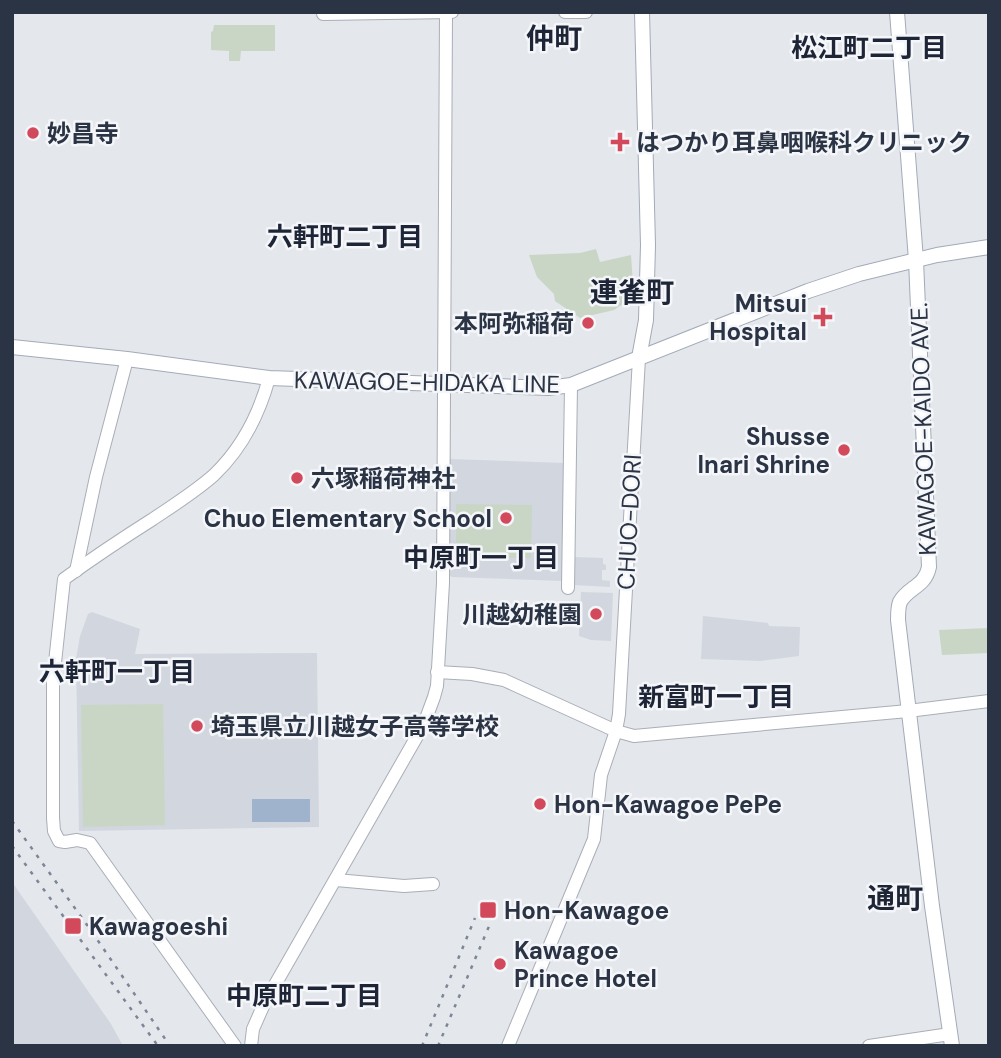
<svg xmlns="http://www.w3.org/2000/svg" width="1001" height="1058" viewBox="0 0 1001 1058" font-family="'DM Sans','Noto Sans JP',sans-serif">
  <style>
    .built { fill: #d2d6de }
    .green { fill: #c9d6c5 }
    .water { fill: #9fb4cc }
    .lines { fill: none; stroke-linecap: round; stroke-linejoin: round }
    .secondary-casing { stroke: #a9aeb7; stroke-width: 14 }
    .primary-casing { stroke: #a3abb8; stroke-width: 16 }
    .secondary { stroke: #fff; stroke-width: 12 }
    .primary { stroke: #fff; stroke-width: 14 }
    .rail { stroke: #7d8696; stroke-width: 2.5; stroke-dasharray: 3.5 7; stroke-linecap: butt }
    .poi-dot { fill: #d1495b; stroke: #f4f6f9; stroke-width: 2.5 }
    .labels { text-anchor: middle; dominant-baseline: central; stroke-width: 5; stroke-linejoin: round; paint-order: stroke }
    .poi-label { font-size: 24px; font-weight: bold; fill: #2b3445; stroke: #f4f6f9; text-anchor: start }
    .street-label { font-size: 24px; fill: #2b3445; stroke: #f4f6f9 }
    .neighbourhood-label { font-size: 26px; font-weight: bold; fill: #1d2536; stroke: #f4f6f9 }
    .quarter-label { font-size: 28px; font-weight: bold; fill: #1d2536; stroke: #f4f6f9 }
  </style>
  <rect width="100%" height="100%" fill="#e4e7ec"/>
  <g class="built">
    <path d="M448,459l117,4 -3,118 -110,-4 -5,-4z"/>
    <path d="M575,557l28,1v6l3,1v5h-4v10l8,1v6l-36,-2z"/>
    <path d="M581,592l32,1 -2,48 -20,-1 -12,-4z"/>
    <path d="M92,612l48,17 -5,25 182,-1 2,174 -240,4 -3,-172 4,-23 8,-22z"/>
    <path d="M703,616l65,7 1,3 31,1 -1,29 -38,5 -60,-2z"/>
    <path d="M12,882l99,142 12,22h-111z"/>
  </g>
  <g class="green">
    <path d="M214,25h61v26h-34l-1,10h-11v-10l-18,-1v-18l2,-1z"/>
    <path d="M596,249l4,13 31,-7 2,29 -3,1 -4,17 -12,8 -34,8 -25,-17 -1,-7 -17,-17 -8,-22 51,-2z"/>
    <path d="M456,504l76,1 -1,53 -75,-1z"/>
    <path d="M989,628v25l-47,2 -3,-25z"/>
    <path d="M163,704l2,121 -82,2 -2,-122z"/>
  </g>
  <path class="water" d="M310,799v23h-58v-23z"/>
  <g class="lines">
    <g class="secondary-casing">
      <g id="secondary">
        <path d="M565,12h21"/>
        <path d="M323,14l129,-2"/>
        <path d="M76,571l20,-94 31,-118"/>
        <path d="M568,588l3,-203"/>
        <path d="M437,672l35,2 32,6 112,51 18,5 274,-25 81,-10"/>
        <path d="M336,880l68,6 29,-2"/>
        <path d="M235,1046l-145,-203 -13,-3 -12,2 -6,-1 -5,-10 -1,-13v-137l11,-102c29,-21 59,-41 89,-60 21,-14 43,-28 61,-44 28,-27 45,-60 55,-97"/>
        <path d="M251,1046l2,-17 11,-25 160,-280 10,-27 3,-11 6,-103 3,-571"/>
        <path d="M508,1046l86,-207 7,-64 15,-44 3,-17 20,-356"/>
        <path d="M869,1046l81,-12"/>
      </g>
    </g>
    <g class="primary-casing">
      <g id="primary">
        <path d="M897,12l19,248 13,307c-4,20 -21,20 -29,35 -2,5 -2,12 -2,18l34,286 20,140"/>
        <path d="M12,347l115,12 142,19 280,10 22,-3 10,-4 227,-90 51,-17 78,-19 52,-8"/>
        <path d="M639,358l7,-38 2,-75 -6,-233"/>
      </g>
    </g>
    <use href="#secondary" class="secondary"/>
    <use href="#primary" class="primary"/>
    <g class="rail">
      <path d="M12,821l78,108 80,117"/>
      <path d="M12,846l146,200"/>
      <path d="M422,1046l53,-128"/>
      <path d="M438,1046l52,-122"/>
    </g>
  </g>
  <g class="poi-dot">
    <circle cx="33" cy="133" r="7"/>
    <path d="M616.5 131.5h7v7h7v7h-7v7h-7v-7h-7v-7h7z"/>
    <path d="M819.5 306.5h7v7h7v7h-7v7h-7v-7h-7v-7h7z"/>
    <circle cx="588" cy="323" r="7"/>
    <circle cx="844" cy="450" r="7"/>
    <circle cx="297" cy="478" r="7"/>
    <circle cx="506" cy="518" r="7"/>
    <circle cx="596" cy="614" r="7"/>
    <circle cx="197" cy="726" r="7"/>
    <circle cx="540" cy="804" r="7"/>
    <rect x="479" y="901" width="18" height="18" rx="3.5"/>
    <rect x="64" y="917" width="18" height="18" rx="3.5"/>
    <circle cx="500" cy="964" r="7"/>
  </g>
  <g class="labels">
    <g class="poi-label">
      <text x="47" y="133">妙昌寺</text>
      <text x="636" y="142">はつかり耳鼻咽喉科クリニック</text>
      <text x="807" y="303" text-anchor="end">Mitsui<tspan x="807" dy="28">Hospital</tspan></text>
      <text x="574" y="323" text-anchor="end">本阿弥稲荷</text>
      <text x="830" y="436" text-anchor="end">Shusse<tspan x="830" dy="28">Inari Shrine</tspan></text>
      <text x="311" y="478">六塚稲荷神社</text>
      <text x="492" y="518" text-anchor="end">Chuo Elementary School</text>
      <text x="582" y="614" text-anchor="end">川越幼稚園</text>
      <text x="211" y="726">埼玉県立川越女子高等学校</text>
      <text x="554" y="804">Hon-Kawagoe PePe</text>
      <text x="504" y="910">Hon-Kawagoe</text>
      <text x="89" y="926">Kawagoeshi</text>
      <text x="514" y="950">Kawagoe<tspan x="514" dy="28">Prince Hotel</tspan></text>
    </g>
    <g class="street-label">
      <text transform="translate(427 382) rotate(1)">KAWAGOE-HIDAKA LINE</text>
      <text transform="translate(923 429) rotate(-92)">KAWAGOE-KAIDO AVE.</text>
      <text transform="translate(629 522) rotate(-87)">CHUO-DORI</text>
    </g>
    <g class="neighbourhood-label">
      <text x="869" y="48">松江町二丁目</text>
      <text x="345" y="237">六軒町二丁目</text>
      <text x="481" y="558">中原町一丁目</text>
      <text x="117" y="672">六軒町一丁目</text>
      <text x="716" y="697">新富町一丁目</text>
      <text x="304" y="996">中原町二丁目</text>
    </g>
    <g class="quarter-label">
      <text x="554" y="38">仲町</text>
      <text x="632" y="292">連雀町</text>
      <text x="895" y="898">通町</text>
    </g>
  </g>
  <rect width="1001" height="1058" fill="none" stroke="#2b3445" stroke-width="28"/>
</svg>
